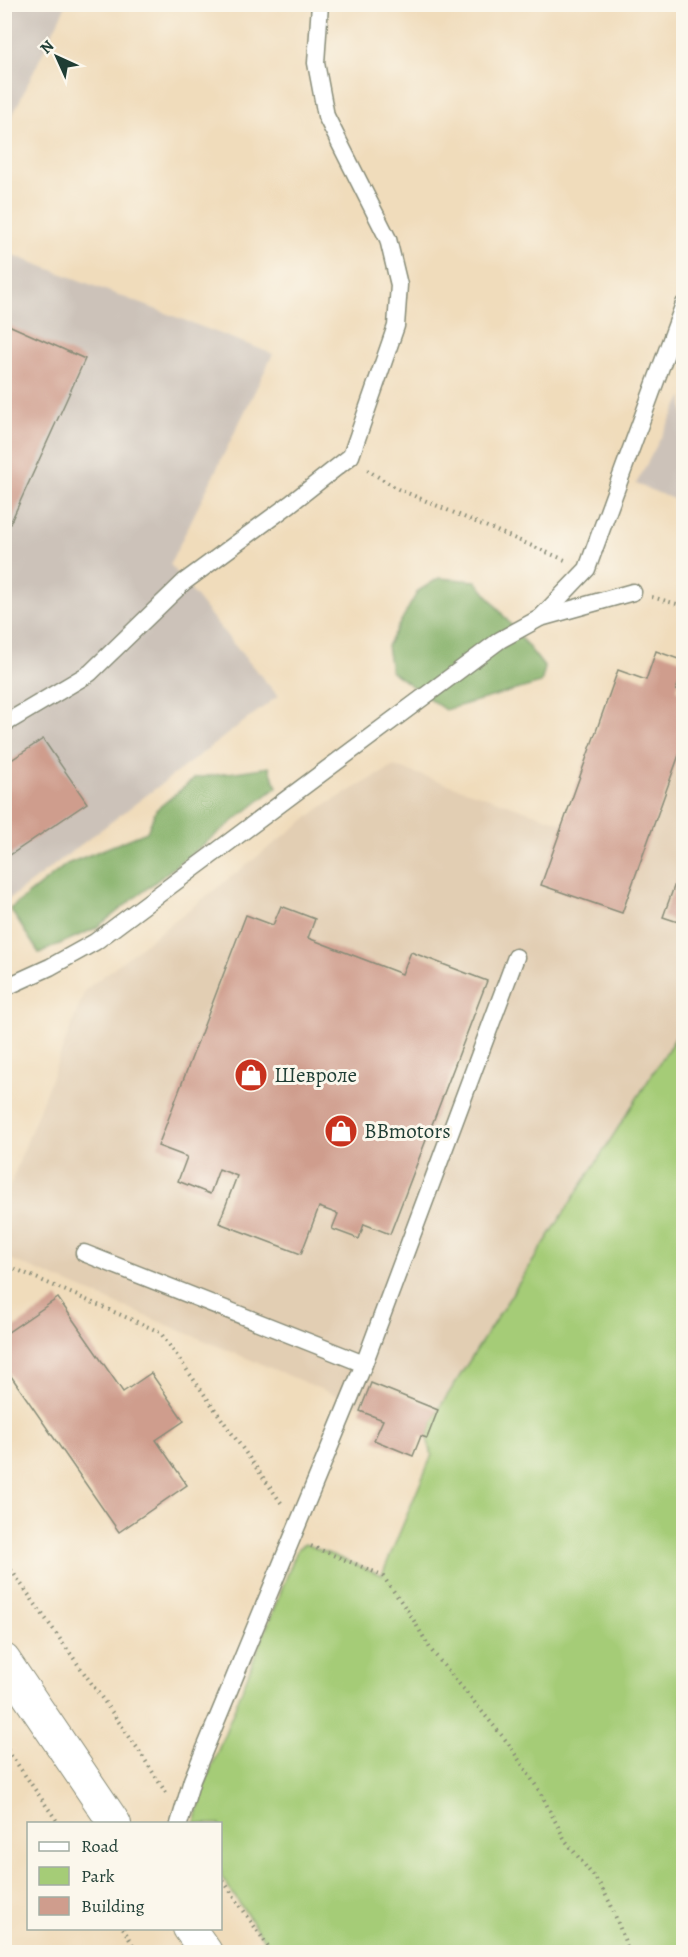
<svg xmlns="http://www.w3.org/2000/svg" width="688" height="1957" viewBox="0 0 688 1957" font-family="Alegreya,serif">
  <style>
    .built { fill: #e2ceb3 }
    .industrial { fill: #ccc2b9 }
    .green { fill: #a5cc77; stroke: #628456; stroke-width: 1.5 }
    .forest { fill: #84b068; stroke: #52764e; stroke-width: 1.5 }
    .building { fill: #cf9d8d }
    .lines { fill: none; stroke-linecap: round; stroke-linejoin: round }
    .service-casing { stroke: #888c78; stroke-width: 19 }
    .minor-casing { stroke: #888c78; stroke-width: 34 }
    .path { stroke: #888c78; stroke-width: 4; stroke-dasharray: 1.5 4.5; stroke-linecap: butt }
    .service { stroke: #fff; stroke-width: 16 }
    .minor { stroke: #fff; stroke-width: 32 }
    .labels { text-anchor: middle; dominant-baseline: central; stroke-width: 6; stroke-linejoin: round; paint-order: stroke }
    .poi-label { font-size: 21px; fill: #1f3d34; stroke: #fbf7ec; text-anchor: start }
  </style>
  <rect width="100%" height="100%" fill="#fbf7ec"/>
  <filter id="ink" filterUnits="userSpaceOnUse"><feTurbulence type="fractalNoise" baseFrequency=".0167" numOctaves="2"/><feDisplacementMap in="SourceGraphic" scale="12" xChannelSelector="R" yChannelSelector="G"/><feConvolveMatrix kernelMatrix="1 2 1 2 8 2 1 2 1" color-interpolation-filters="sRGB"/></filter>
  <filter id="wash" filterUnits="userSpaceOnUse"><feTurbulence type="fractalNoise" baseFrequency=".008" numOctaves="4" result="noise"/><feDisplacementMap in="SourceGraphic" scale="24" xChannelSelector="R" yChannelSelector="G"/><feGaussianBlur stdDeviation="1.35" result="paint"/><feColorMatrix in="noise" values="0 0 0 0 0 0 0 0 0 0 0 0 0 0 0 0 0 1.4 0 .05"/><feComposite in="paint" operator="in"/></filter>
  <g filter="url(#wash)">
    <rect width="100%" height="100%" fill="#f0dcbb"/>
    <path class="built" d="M656,651l27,10 -7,29 8,3 -1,333 -245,384 -11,28 -67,-27 1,-5 -356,-149 -1,-56 81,-211 235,-182 74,-42 169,57 55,-153 27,10z"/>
    <g class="industrial">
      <path d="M5,4l61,1 -61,126 -1,-126z"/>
      <path d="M5,252l268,102 -103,210 61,77 47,55 -273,206z"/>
      <path d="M683,396l1,107h-1l-47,-19z"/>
    </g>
    <path class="green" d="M683,1026v926h-411l-51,-76 -1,-52h-25l9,-38 94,-238 7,-4 77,31 50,-120 -5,-17 11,-28z"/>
    <g class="forest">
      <path d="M439,578l37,3 69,87 -4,15 -96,27 -54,-39 -4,-25 31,-55z"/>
      <path d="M269,767l8,20 -181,141 -57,25 -29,-44 57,-45 80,-32 9,-22 39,-32z"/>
    </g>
    <g id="blocks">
      <g class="building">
        <path d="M4,323l81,36 -81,178z"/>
        <path d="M656,651l28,10v8l-8,21 8,3v48l-62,172 -81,-28 77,-215 28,10z"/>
        <path d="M43,739l44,64 -83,56v-94z"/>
        <path d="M684,859v65l-21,-7z"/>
        <path d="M281,906l34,13 -7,19 94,36 9,-22 76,29 -97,253 -26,-10 -5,15 -27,-10 6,-15 -19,-7 -18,47 -82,-31 18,-47 -18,-7 -9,25 -32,-13 9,-24 -29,-11 88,-231 27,10z"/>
        <path d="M58,1298l65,94 28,-19 33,48 -28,19 31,45 -68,47 -115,-166v-31z"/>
        <path d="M371,1383l67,27 -11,28 -6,-2 -8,20 -39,-16 9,-20 -23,-9z"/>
      </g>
    </g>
  </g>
  <g filter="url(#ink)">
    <use href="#blocks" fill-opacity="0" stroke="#888c78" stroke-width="1.5"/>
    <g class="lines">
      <g class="service-casing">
        <g id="service">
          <path d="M541,617l46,-48 97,-265"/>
          <path d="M4,724l86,-51 94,-91 106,-78 61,-48 45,-130 3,-41 -11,-46 -62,-123 -10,-53 4,-59"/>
          <path d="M4,988l46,-21 45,-25 405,-302 40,-22 93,-26"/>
          <path d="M84,1253l280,111"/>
          <path d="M179,1824l13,-44 172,-416 152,-407"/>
        </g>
      </g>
      <g class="minor-casing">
        <g id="minor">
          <path d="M4,1660l111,164"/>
          <path d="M189,1928l17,24"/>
        </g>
      </g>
      <g class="path">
        <path d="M367,470l31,19 167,71"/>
        <path d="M652,597l32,9"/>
        <path d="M4,1264l156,68 122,172"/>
        <path d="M311,1546l71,29 28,39 21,36 77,93 32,49 25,48 36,46 10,19 18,47"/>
        <path d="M4,1560l134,189 28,44"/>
        <path d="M4,1745l55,79"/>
        <path d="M220,1876l52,76"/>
        <path d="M123,1928l14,24"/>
      </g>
      <use href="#service" class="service"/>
      <use href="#minor" class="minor"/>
    </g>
  </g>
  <defs>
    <g id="shop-disc" transform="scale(1.725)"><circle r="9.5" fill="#c8321e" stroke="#fbf7ec"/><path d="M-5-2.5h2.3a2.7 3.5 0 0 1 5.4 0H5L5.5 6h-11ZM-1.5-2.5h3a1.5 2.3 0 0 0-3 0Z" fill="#fff"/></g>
  </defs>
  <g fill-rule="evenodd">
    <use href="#shop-disc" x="251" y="1075"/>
    <use href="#shop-disc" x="341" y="1131"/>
  </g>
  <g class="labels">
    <g class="poi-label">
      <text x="274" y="1075">Шевроле</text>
      <text x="364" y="1131">BBmotors</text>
    </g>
  </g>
  <rect width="688" height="1957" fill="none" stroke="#fbf7ec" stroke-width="24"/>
  <rect x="27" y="1822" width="195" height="108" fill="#fbf7ec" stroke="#a3ada2" stroke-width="1.5"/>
  <rect x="39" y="1842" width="30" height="9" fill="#ffffff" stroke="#a3ada2" stroke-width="1.5"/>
  <text x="81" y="1852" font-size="18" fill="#1f3d34">Road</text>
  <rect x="39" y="1867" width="30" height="18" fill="#a5cc77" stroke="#a3ada2" stroke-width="1.5"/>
  <text x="81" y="1882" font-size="18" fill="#1f3d34">Park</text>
  <rect x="39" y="1897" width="30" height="18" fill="#cf9d8d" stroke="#a3ada2" stroke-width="1.5"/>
  <text x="81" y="1912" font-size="18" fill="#1f3d34">Building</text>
  <g transform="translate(57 57) rotate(315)" stroke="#fbf7ec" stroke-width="4.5" paint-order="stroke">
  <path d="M0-4.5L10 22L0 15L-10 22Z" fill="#1f3d34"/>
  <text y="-9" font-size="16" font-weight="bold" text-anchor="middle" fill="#1f3d34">N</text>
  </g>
</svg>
